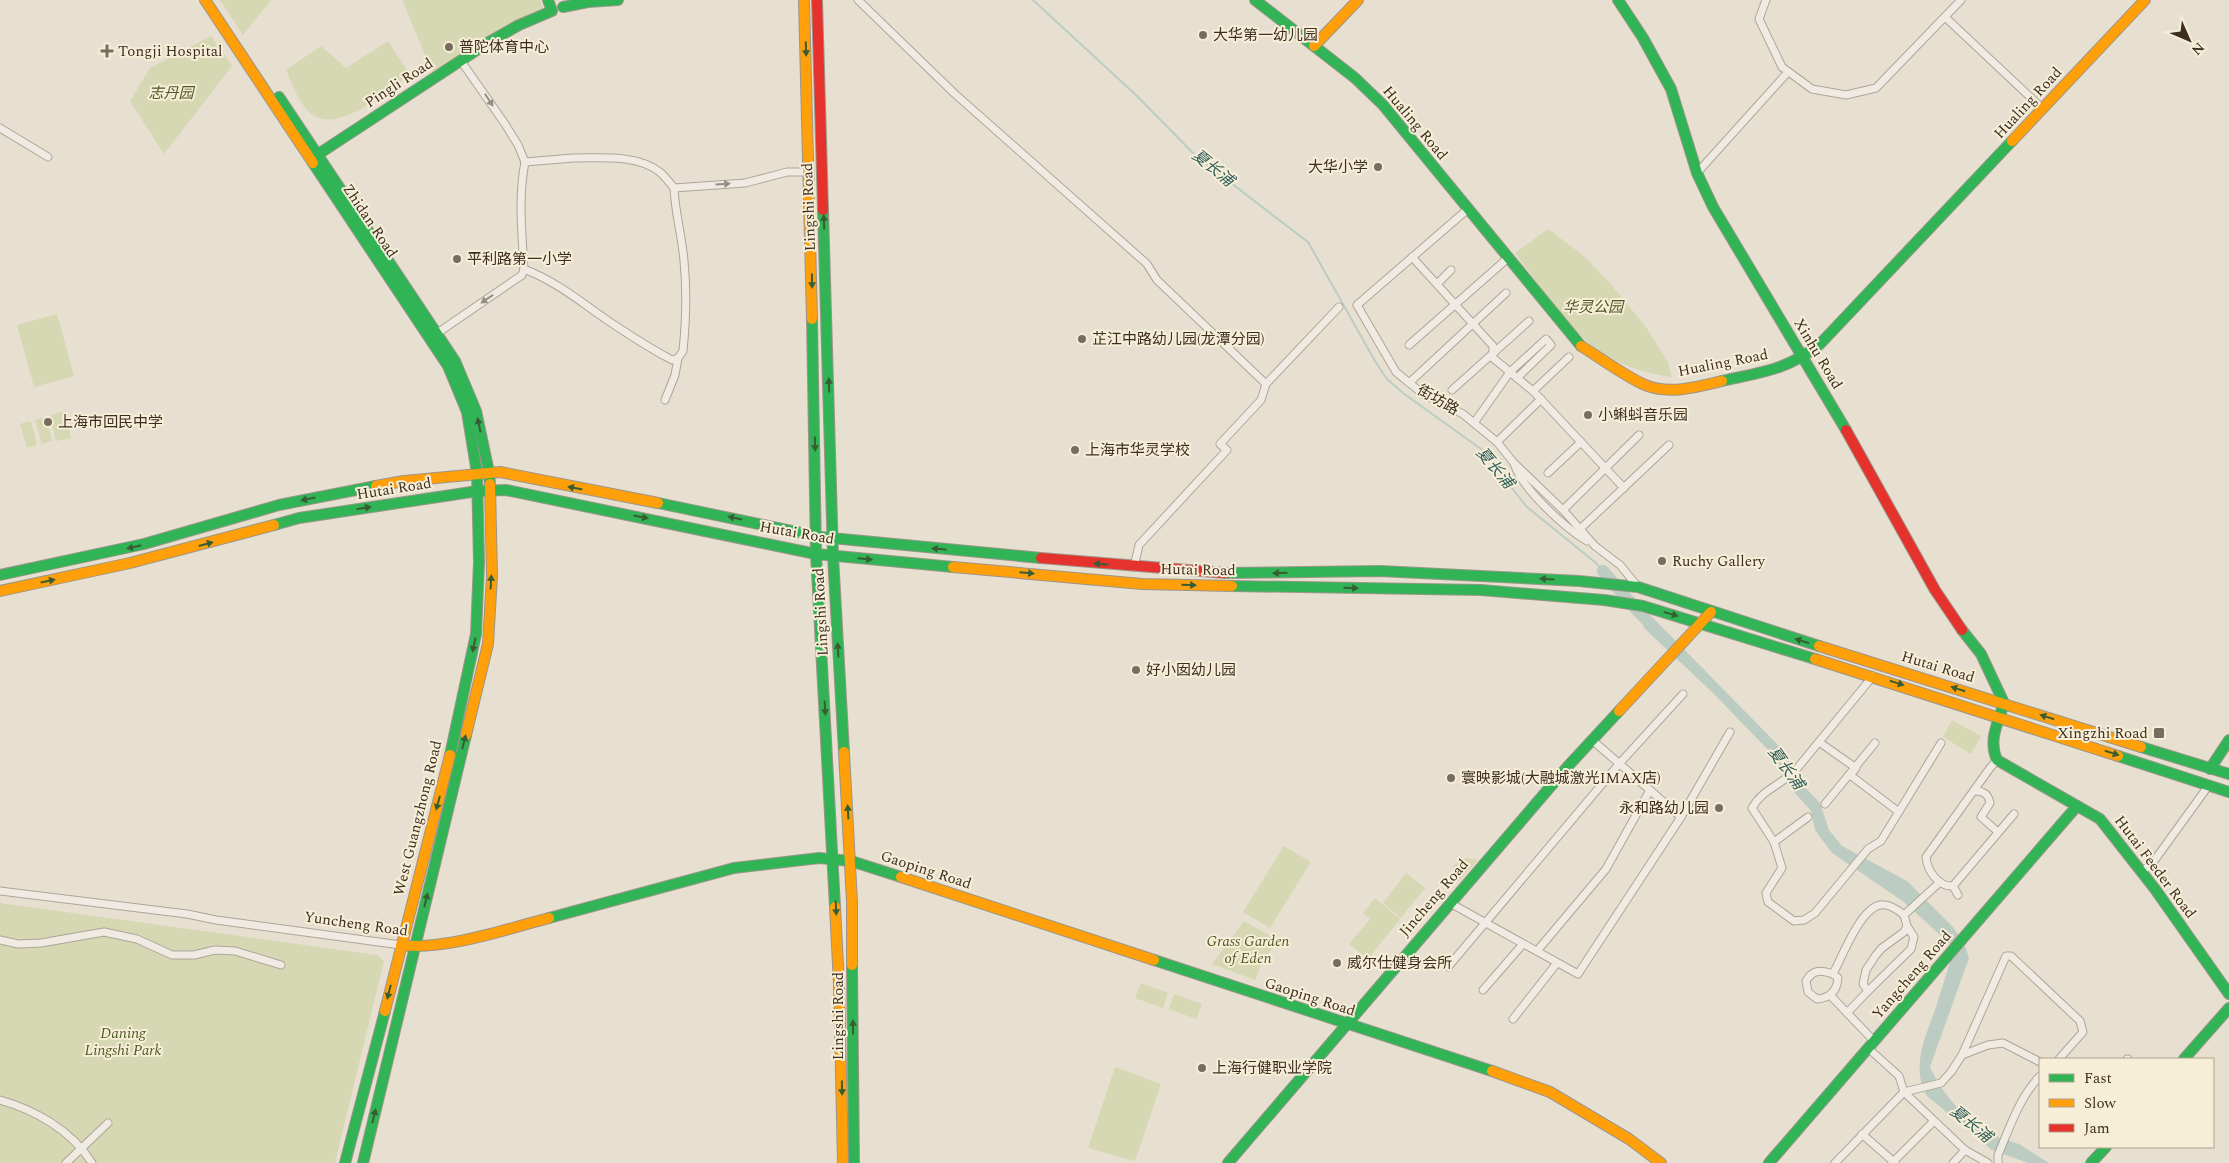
<svg xmlns="http://www.w3.org/2000/svg" width="2229" height="1163" viewBox="0 0 2229 1163" font-family="Spectral,'Noto Sans SC',serif">
  <style>
    .green { fill: #d6d7b3 }
    .water { fill: #bcccc2 }
    .lines { fill: none; stroke-linecap: round; stroke-linejoin: round }
    .stream { stroke: #bcccc2; stroke-width: 2 }
    .river { stroke: #bcccc2; stroke-width: 12 }
    .street-casing { stroke: #ada599; stroke-width: 9 }
    .fast-casing { stroke: #9c958a; stroke-width: 12 }
    .slow-casing { stroke: #9c958a; stroke-width: 12 }
    .jam-casing { stroke: #9c958a; stroke-width: 12 }
    .street { stroke: #efebe3; stroke-width: 7 }
    .fast { stroke: #30b455; stroke-width: 10 }
    .slow { stroke: #ff9f0a; stroke-width: 10 }
    .jam { stroke: #e5322d; stroke-width: 10 }
    .oneway { fill: #385d33 }
    .oneway2 { fill: #968c82 }
    .poi-dot { fill: #786c5e; stroke: #f7eed8; stroke-width: 2 }
    .labels { text-anchor: middle; dominant-baseline: central; stroke-width: 4; stroke-linejoin: round; paint-order: stroke }
    .poi-label { font-size: 15px; fill: #3d2e20; stroke: #f7eed8; text-anchor: start }
    .street-label { font-size: 15px; fill: #3d2e20; stroke: #f7eed8 }
    .park-label { font-size: 15px; font-style: italic; fill: #4d5a26; stroke: #f7eed8 }
    .water-label { font-size: 16px; font-style: italic; fill: #2f5d5a; stroke: #f7eed8 }
  </style>
  <rect width="100%" height="100%" fill="#e7e0d1"/>
  <g class="green">
    <path d="M220,0h51l-28,35z"/>
    <path d="M402,0h138l3,8 -110,66z"/>
    <path d="M211,36l21,30 -68,88 -34,-53 20,-33z"/>
    <path d="M388,41l22,34c-25,16 -76,65 -103,35 -10,-11 -15,-27 -21,-40l35,-24 25,22z"/>
    <path d="M1548,229l37,28 24,25 37,45 22,35 4,15c-87,-12 -108,-60 -157,-124z"/>
    <path d="M57,314l17,62 -40,11 -17,-62z"/>
    <path d="M65,411l6,27 -15,3 -6,-26z"/>
    <path d="M46,417l6,24 -10,3 -7,-24z"/>
    <path d="M31,421l6,24 -10,3 -7,-24z"/>
    <path d="M1952,720l29,16 -10,18 -28,-17z"/>
    <path d="M1284,846l27,16 -41,66 -27,-16z"/>
    <path d="M1466,858l12,2 -20,22 -5,-13 2,-5z"/>
    <path d="M1406,873l19,15 -24,30 -18,-15z"/>
    <path d="M1375,898l25,21 -32,40 -19,-15 21,-25 -7,-6z"/>
    <path d="M0,903l377,52 7,6 -49,202h-335z"/>
    <path d="M1244,921l33,19 -15,23 -7,17 -43,-16z"/>
    <path d="M1141,983l27,10 -5,15 -28,-10z"/>
    <path d="M1174,994l28,10 -6,15 -27,-10z"/>
    <path d="M1115,1067l46,17 -26,77 -47,-13z"/>
  </g>
  <path class="water" d="M1642,626l26,7 114,116 7,11 5,16 26,27 9,27 13,16 65,35 46,46 11,16 5,15 -39,109c11,25 39,60 66,67l3,4 20,6 30,19h-21l-36,-13 -65,-54c-17,-29 -1,-60 9,-89 5,-17 11,-34 16,-52l-1,-10 -47,-43 -72,-49 -17,-23 -4,-19 -24,-27 -16,-31 -57,-59z"/>
  <g class="lines">
    <path class="stream" d="M1033,0l104,96 60,61 111,85 67,119 12,18 16,14 78,56 46,58 69,56 7,8"/>
    <path class="river" d="M1603,571l33,38 31,32"/>
    <g class="street-casing">
      <g id="street">
        <path d="M858,0l97,94 192,170 10,16 109,104 -5,16 -41,44 7,6 -88,95 -5,22"/>
        <path d="M1766,0l-7,19 23,48 30,22 34,6 30,-7 85,-88"/>
        <path d="M1945,17l98,92"/>
        <path d="M461,61l44,63 13,21 7,17"/>
        <path d="M0,128l48,29"/>
        <path d="M573,158c27,0 66,-4 88,15 5,5 9,10 13,15 1,25 8,48 10,73 3,30 2,60 -1,90l-5,7 -6,2c-19,-10 -38,-22 -56,-34 -32,-21 -56,-43 -92,-57 -2,-36 -6,-72 1,-107z"/>
        <path d="M1697,173l91,-101"/>
        <path d="M674,188l71,-5 42,-11h23"/>
        <path d="M1468,209l-111,96 39,67 27,22 40,20 34,28 17,21 50,48 31,35 25,19 18,22"/>
        <path d="M1412,257l81,89v12l41,34 90,96"/>
        <path d="M1437,284l14,-14"/>
        <path d="M436,334l86,-59 2,-6"/>
        <path d="M1409,345l99,-87"/>
        <path d="M1409,383l97,-90"/>
        <path d="M1266,384l73,-77"/>
        <path d="M1452,390l77,-69"/>
        <path d="M1533,391l36,-34"/>
        <path d="M665,400l10,-25 3,-17"/>
        <path d="M1474,423l36,-51 36,-33 5,6 -34,33"/>
        <path d="M1497,442l44,-43"/>
        <path d="M1514,463c7,25 51,65 73,78"/>
        <path d="M1548,473l33,-31"/>
        <path d="M1563,510l76,-75"/>
        <path d="M1580,529l89,-84"/>
        <path d="M1873,676l-78,95c-16,15 -33,19 -43,37l22,34 8,26 -16,25 2,9 26,19 10,-1 11,-7 53,-64 13,-8 60,-98"/>
        <path d="M1819,742l37,26 -6,7 49,37"/>
        <path d="M1997,760l-7,8 -64,89c1,13 12,30 27,29l61,-72"/>
        <path d="M1975,791c9,0 13,3 15,12l-9,14 17,15"/>
        <path d="M1825,804l50,-61"/>
        <path d="M1681,817l49,-85"/>
        <path d="M1774,842l34,-25"/>
        <path d="M2142,872l12,-11 55,-76"/>
        <path d="M1953,886l5,9"/>
        <path d="M0,891l187,23 29,6 185,25"/>
        <path d="M1450,903l128,71 103,-157 -89,-77"/>
        <path d="M1904,915l3,11 -3,6 -22,16 -6,7 -10,15 -3,14 5,7 43,-42 3,-12 -7,-11"/>
        <path d="M0,940l18,4 23,-1 63,-11 33,7 35,16h22l21,-5 20,1 46,14"/>
        <path d="M1537,951l69,-82 44,-79"/>
        <path d="M1448,967l171,-203 64,-70"/>
        <path d="M1833,974l5,4c-1,13 -8,20 -21,21l-9,-7 -2,-11c7,-12 15,-11 27,-7 9,-17 27,-65 47,-69 9,-2 18,5 24,10l36,-33"/>
        <path d="M1483,990l40,-46"/>
        <path d="M1830,995l44,46"/>
        <path d="M1847,1013l21,-22"/>
        <path d="M1513,1019l44,-56"/>
        <path d="M1868,1048l31,28 5,16 61,58 23,13"/>
        <path d="M1962,1055l44,-99h5l69,65 3,11 -24,27"/>
        <path d="M2127,1059h1"/>
        <path d="M0,1100c36,10 72,31 92,63"/>
        <path d="M1862,1134l33,29"/>
        <path d="M66,1163l42,-40"/>
        <path d="M1835,1163l69,-71 37,-9 10,-11 11,-17 26,-10 15,-2 37,19"/>
        <path d="M1892,1163l42,-42"/>
        <path d="M1953,1163l12,-13"/>
        <path d="M1998,1163v-8c12,-28 21,-57 42,-79"/>
      </g>
    </g>
    <g class="fast-casing">
      <g id="fast">
        <path d="M1255,0l100,78 28,27 198,241"/>
        <path d="M1618,0l25,38 28,51 26,84 16,34 133,223"/>
        <path d="M563,7l25,-5 30,-2"/>
        <path d="M279,97l176,264 21,50 13,61 1,12"/>
        <path d="M317,155l172,-113 30,-17 33,-14 -4,-11"/>
        <path d="M313,163l135,203 19,46 10,61 2,89 -3,72 -26,121"/>
        <path d="M823,210l10,346 11,196"/>
        <path d="M812,319l4,235 19,353"/>
        <path d="M1722,381c40,-9 65,-11 98,-37l192,-203"/>
        <path d="M658,503l163,34 220,21"/>
        <path d="M274,525l25,-7 179,-27 28,-1 310,64 137,13"/>
        <path d="M1225,573l155,-2 199,10 59,6 181,59"/>
        <path d="M0,575l144,-31 135,-39 97,-19"/>
        <path d="M1232,586l249,4 123,10 39,6 172,53"/>
        <path d="M1962,630l19,24 23,49c-6,20 -16,37 -7,57l103,59 55,70 74,105"/>
        <path d="M2141,747l88,27"/>
        <path d="M2118,756l111,36"/>
        <path d="M2210,769l19,-29"/>
        <path d="M549,918l185,-50 85,-10 32,3 50,16"/>
        <path d="M1154,960l338,111"/>
        <path d="M852,965l2,198"/>
        <path d="M2184,1059l45,-51"/>
        <path d="M345,1163l40,-152"/>
        <path d="M363,1163l103,-428"/>
        <path d="M1228,1163l341,-398 50,-54"/>
        <path d="M1769,1163l308,-357"/>
        <path d="M2091,1163l15,-16"/>
      </g>
    </g>
    <g class="slow-casing">
      <g id="slow">
        <path d="M205,0l108,163"/>
        <path d="M804,0l8,319"/>
        <path d="M1314,46l44,-46"/>
        <path d="M2012,141l133,-141"/>
        <path d="M1581,346c18,11 45,31 64,39 24,10 53,2 77,-4"/>
        <path d="M376,486l28,-5 96,-9 158,31"/>
        <path d="M953,567l189,17 90,2"/>
        <path d="M0,591l130,-28 144,-38"/>
        <path d="M1819,646l322,101"/>
        <path d="M1815,659l303,97"/>
        <path d="M1619,711l92,-99"/>
        <path d="M466,735l22,-91 4,-68 -2,-92"/>
        <path d="M844,752l8,150v63"/>
        <path d="M901,877l253,83"/>
        <path d="M835,907l4,77 4,179"/>
        <path d="M401,945c42,6 106,-16 148,-27"/>
        <path d="M385,1011l65,-256"/>
        <path d="M1492,1071l58,21 79,47 32,24"/>
      </g>
    </g>
    <g class="jam-casing">
      <g id="jam">
        <path d="M817,0l6,210"/>
        <path d="M1846,430l89,160 27,40"/>
        <path d="M1041,558l184,15"/>
      </g>
    </g>
    <use href="#street" class="street"/>
    <use href="#fast" class="fast"/>
    <use href="#slow" class="slow"/>
    <use href="#jam" class="jam"/>
  </g>
  <defs><path id="oneway-solid" d="M-6-.8H1V-3.2L6.5 0L1 3.2V.8H-6Z" transform="scale(1.25)"/></defs>
  <g class="oneway">
    <use href="#oneway-solid" transform="translate(806 49) rotate(88)"/>
    <use href="#oneway-solid" transform="translate(824 222) rotate(-92)"/>
    <use href="#oneway-solid" transform="translate(812 281) rotate(89)"/>
    <use href="#oneway-solid" transform="translate(829 385) rotate(-92)"/>
    <use href="#oneway-solid" transform="translate(479 425) rotate(-102)"/>
    <use href="#oneway-solid" transform="translate(815 444) rotate(89)"/>
    <use href="#oneway-solid" transform="translate(575 488) rotate(-169)"/>
    <use href="#oneway-solid" transform="translate(308 499) rotate(169)"/>
    <use href="#oneway-solid" transform="translate(364 508) rotate(-9)"/>
    <use href="#oneway-solid" transform="translate(641 517) rotate(11)"/>
    <use href="#oneway-solid" transform="translate(735 518) rotate(-168)"/>
    <use href="#oneway-solid" transform="translate(206 544) rotate(-15)"/>
    <use href="#oneway-solid" transform="translate(134 547) rotate(167)"/>
    <use href="#oneway-solid" transform="translate(939 549) rotate(-174)"/>
    <use href="#oneway-solid" transform="translate(865 559) rotate(5)"/>
    <use href="#oneway-solid" transform="translate(1101 564) rotate(-174)"/>
    <use href="#oneway-solid" transform="translate(1027 573) rotate(5)"/>
    <use href="#oneway-solid" transform="translate(1280 573) rotate(179)"/>
    <use href="#oneway-solid" transform="translate(1547 579) rotate(-177)"/>
    <use href="#oneway-solid" transform="translate(48 581) rotate(-12)"/>
    <use href="#oneway-solid" transform="translate(491 582) rotate(-87)"/>
    <use href="#oneway-solid" transform="translate(1189 585) rotate(1)"/>
    <use href="#oneway-solid" transform="translate(1351 588) rotate(1)"/>
    <use href="#oneway-solid" transform="translate(1671 614) rotate(16)"/>
    <use href="#oneway-solid" transform="translate(1802 641) rotate(-163)"/>
    <use href="#oneway-solid" transform="translate(474 645) rotate(102)"/>
    <use href="#oneway-solid" transform="translate(838 650) rotate(-93)"/>
    <use href="#oneway-solid" transform="translate(1897 683) rotate(17)"/>
    <use href="#oneway-solid" transform="translate(1958 689) rotate(-163)"/>
    <use href="#oneway-solid" transform="translate(825 708) rotate(87)"/>
    <use href="#oneway-solid" transform="translate(2047 717) rotate(-162)"/>
    <use href="#oneway-solid" transform="translate(464 742) rotate(-76)"/>
    <use href="#oneway-solid" transform="translate(2112 753) rotate(18)"/>
    <use href="#oneway-solid" transform="translate(438 803) rotate(105)"/>
    <use href="#oneway-solid" transform="translate(848 812) rotate(-93)"/>
    <use href="#oneway-solid" transform="translate(426 900) rotate(-77)"/>
    <use href="#oneway-solid" transform="translate(836 908) rotate(87)"/>
    <use href="#oneway-solid" transform="translate(389 992) rotate(104)"/>
    <use href="#oneway-solid" transform="translate(853 1027) rotate(-90)"/>
    <use href="#oneway-solid" transform="translate(842 1088) rotate(89)"/>
    <use href="#oneway-solid" transform="translate(374 1116) rotate(-76)"/>
  </g>
  <g class="oneway2">
    <use href="#oneway-solid" transform="translate(489 100) rotate(57)"/>
    <use href="#oneway-solid" transform="translate(723 184) rotate(-4)"/>
    <use href="#oneway-solid" transform="translate(487 299) rotate(146)"/>
  </g>
  <g class="poi-dot">
    <circle cx="1203" cy="35" r="5"/>
    <circle cx="449" cy="47" r="5"/>
    <path d="M104.5 43.5h5v5h5v5h-5v5h-5v-5h-5v-5h5z"/>
    <circle cx="1378" cy="167" r="5"/>
    <circle cx="457" cy="259" r="5"/>
    <circle cx="1082" cy="339" r="5"/>
    <circle cx="1588" cy="415" r="5"/>
    <circle cx="48" cy="422" r="5"/>
    <circle cx="1075" cy="450" r="5"/>
    <circle cx="1662" cy="561" r="5"/>
    <circle cx="1136" cy="670" r="5"/>
    <rect x="2153" y="727" width="12" height="12" rx="2.5"/>
    <circle cx="1451" cy="778" r="5"/>
    <circle cx="1719" cy="808" r="5"/>
    <circle cx="1337" cy="963" r="5"/>
    <circle cx="1202" cy="1068" r="5"/>
  </g>
  <g class="labels">
    <g class="poi-label">
      <text x="1213" y="35">大华第一幼儿园</text>
      <text x="459" y="47">普陀体育中心</text>
      <text x="118" y="51">Tongji Hospital</text>
      <text x="1368" y="167" text-anchor="end">大华小学</text>
      <text x="467" y="259">平利路第一小学</text>
      <text x="1092" y="339">芷江中路幼儿园(龙潭分园)</text>
      <text x="1598" y="415">小蝌蚪音乐园</text>
      <text x="58" y="422">上海市回民中学</text>
      <text x="1085" y="450">上海市华灵学校</text>
      <text x="1672" y="561">Ruchy Gallery</text>
      <text x="1146" y="670">好小囡幼儿园</text>
      <text x="2148" y="733" text-anchor="end">Xingzhi Road</text>
      <text x="1461" y="778">寰映影城(大融城激光IMAX店)</text>
      <text x="1709" y="808" text-anchor="end">永和路幼儿园</text>
      <text x="1347" y="963">威尔仕健身会所</text>
      <text x="1212" y="1068">上海行健职业学院</text>
    </g>
    <g class="street-label">
      <text transform="translate(399 83) rotate(-33)">Pingli Road</text>
      <text transform="translate(2028 103) rotate(-47)">Hualing Road</text>
      <text transform="translate(1415 123) rotate(50)">Hualing Road</text>
      <text transform="translate(809 207) rotate(-92)">Lingshi Road</text>
      <text transform="translate(370 221) rotate(56)">Zhidan Road</text>
      <text transform="translate(1818 354) rotate(59)">Xinhu Road</text>
      <text transform="translate(1723 363) rotate(-11)">Hualing Road</text>
      <text transform="translate(1438 400) rotate(30)">街坊路</text>
      <text transform="translate(394 489) rotate(-9)">Hutai Road</text>
      <text transform="translate(797 533) rotate(10)">Hutai Road</text>
      <text transform="translate(1198 570) rotate(1)">Hutai Road</text>
      <text transform="translate(821 612) rotate(-93)">Lingshi Road</text>
      <text transform="translate(1938 667) rotate(17)">Hutai Road</text>
      <text transform="translate(418 818) rotate(-76)">West Guangzhong Road</text>
      <text transform="translate(2155 867) rotate(53)">Hutai Feeder Road</text>
      <text transform="translate(926 870) rotate(18)">Gaoping Road</text>
      <text transform="translate(1434 898) rotate(-49)">Jincheng Road</text>
      <text transform="translate(356 924) rotate(8)">Yuncheng Road</text>
      <text transform="translate(1912 975) rotate(-49)">Yangcheng Road</text>
      <text transform="translate(1310 997) rotate(18)">Gaoping Road</text>
      <text transform="translate(838 1016) rotate(-90)">Lingshi Road</text>
    </g>
    <g class="park-label">
      <text x="171" y="93">志丹园</text>
      <text x="1593" y="307">华灵公园</text>
      <text x="1248" y="941">Grass Garden<tspan x="1248" dy="17">of Eden</tspan></text>
      <text x="123" y="1033">Daning<tspan x="123" dy="17">Lingshi Park</tspan></text>
    </g>
    <g class="water-label">
      <text transform="translate(1213 168) rotate(39)">夏长浦</text>
      <text transform="translate(1495 468) rotate(50)">夏长浦</text>
      <text transform="translate(1786 768) rotate(54)">夏长浦</text>
      <text transform="translate(1971 1124) rotate(39)">夏长浦</text>
    </g>
  </g>
  <rect x="2039" y="1058" width="175" height="90" fill="#f7eed8" stroke="#ada18e"/>
  <rect x="2049" y="1074" width="25" height="8" fill="#30b455" stroke="#ada18e"/>
  <text x="2084" y="1083" font-size="15" fill="#3d2e20">Fast</text>
  <rect x="2049" y="1099" width="25" height="8" fill="#ff9f0a" stroke="#ada18e"/>
  <text x="2084" y="1108" font-size="15" fill="#3d2e20">Slow</text>
  <rect x="2049" y="1124" width="25" height="8" fill="#e5322d" stroke="#ada18e"/>
  <text x="2084" y="1133" font-size="15" fill="#3d2e20">Jam</text>
  <g transform="translate(2189 40) rotate(135)" stroke="#f7eed8" stroke-width="4" paint-order="stroke">
  <path d="M0-4L9 19L0 12L-9 19Z" fill="#3d2e20"/>
  <text y="-8" font-size="14" font-weight="bold" text-anchor="middle" fill="#3d2e20">N</text>
  </g>
</svg>
